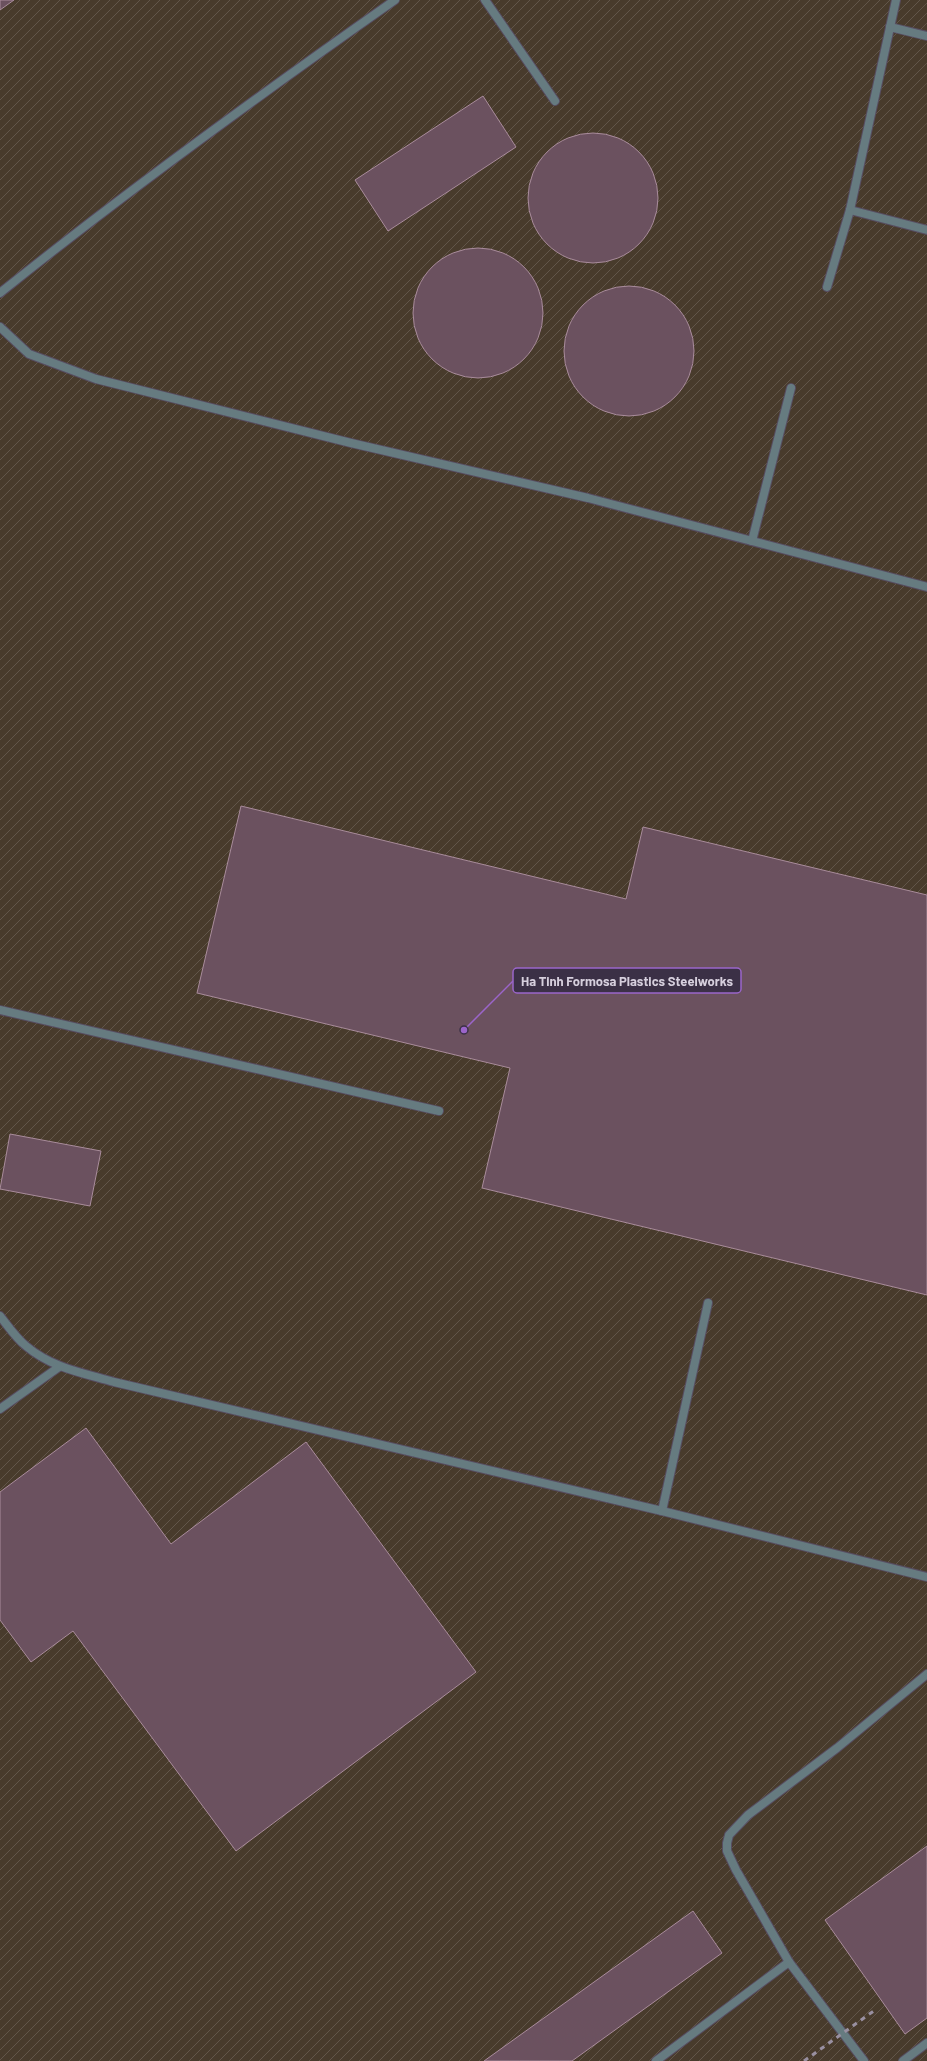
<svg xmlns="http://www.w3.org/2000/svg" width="927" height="2061" viewBox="0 0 927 2061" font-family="Barlow,sans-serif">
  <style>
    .industrial { fill: url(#industrial-furrows) }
    .building { fill: #6b515f; stroke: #a98c9b }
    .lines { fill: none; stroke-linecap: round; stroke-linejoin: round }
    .service-casing { stroke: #574d61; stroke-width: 10 }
    .service { stroke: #667b80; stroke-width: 8 }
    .rail { stroke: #9990a1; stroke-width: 3; stroke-dasharray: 5 5; stroke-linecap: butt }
    .leader { fill: none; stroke: #9b65ca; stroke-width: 1.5 }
    .callout-dot { fill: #9b65ca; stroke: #3b3046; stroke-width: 1.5 }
    .callout { fill: #3b3046; stroke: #9b65ca; stroke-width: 1.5 }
    .callout-label { font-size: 13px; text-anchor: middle; font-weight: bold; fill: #d6cfdd }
  </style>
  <defs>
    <pattern id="industrial-furrows" width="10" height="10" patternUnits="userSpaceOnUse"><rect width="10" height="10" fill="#483b2c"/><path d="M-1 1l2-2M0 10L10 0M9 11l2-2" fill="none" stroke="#62564a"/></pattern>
  </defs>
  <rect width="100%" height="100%" fill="#3b3046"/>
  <rect class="industrial" x="0" y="0" width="927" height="2061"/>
  <g class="building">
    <path d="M0,0h14l-14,10z"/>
    <path d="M483,96l33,51 -128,84 -33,-51z"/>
    <circle cx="593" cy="198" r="65"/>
    <circle cx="478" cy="313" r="65"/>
    <circle cx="629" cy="351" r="65"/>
    <path d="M241,806l385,93 17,-72 284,68v400l-445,-107 28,-120 -313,-75z"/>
    <path d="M10,1134l91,17 -11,55 -90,-17z"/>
    <path d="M86,1428l85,116 135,-102 170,230 -240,179 -163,-220 -42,31 -31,-42v-128z"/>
    <path d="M927,1846v172l-22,16 -80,-114z"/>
    <path d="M693,1911l29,42 -150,108h-88z"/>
  </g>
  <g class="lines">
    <g class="service-casing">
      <g id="service">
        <path d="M485,0l70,101"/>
        <path d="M890,27l37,9"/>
        <path d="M850,210l77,20"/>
        <path d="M827,287l23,-77 46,-210"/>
        <path d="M0,293c128,-103 261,-199 395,-293"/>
        <path d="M0,327l29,27 67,25 255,64 237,55 339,89"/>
        <path d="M752,541l39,-153"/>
        <path d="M0,1010l439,101"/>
        <path d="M0,1316c8,10 16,22 26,30 26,22 57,27 88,36l548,129 265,66"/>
        <path d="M0,1409l59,-42"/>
        <path d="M662,1511l46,-208"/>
        <path d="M656,2061l133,-99"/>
        <path d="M864,2061l-75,-99 -53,-92 -9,-19v-8l2,-8 19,-20 89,-67 90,-74"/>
        <path d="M903,2061l24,-18"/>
      </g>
    </g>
    <use href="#service" class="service"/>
    <path class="rail" d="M804,2061l71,-51"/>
  </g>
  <path class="leader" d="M464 1030L513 981"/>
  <circle class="callout-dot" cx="464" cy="1030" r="4"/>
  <rect class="callout" x="513" y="968" width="228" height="25" rx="4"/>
  <g class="callout-label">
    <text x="627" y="986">Ha Tinh Formosa Plastics Steelworks</text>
  </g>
</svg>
